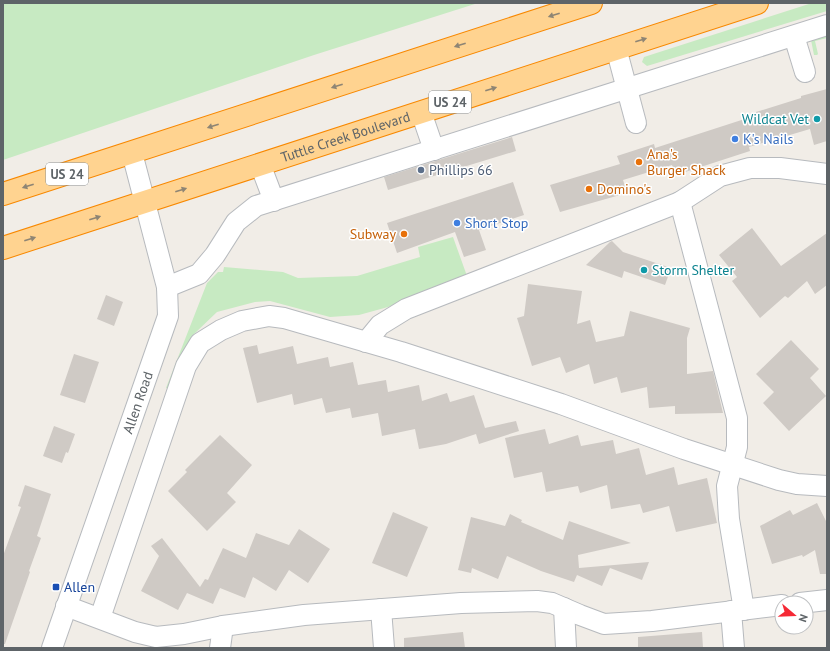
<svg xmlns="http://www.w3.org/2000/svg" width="830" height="651" viewBox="0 0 830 651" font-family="'PT Sans',sans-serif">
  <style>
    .green { fill: #c7eac2 }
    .building { fill: #cfcac5 }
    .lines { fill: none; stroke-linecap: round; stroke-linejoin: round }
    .minor-casing { stroke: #b7babe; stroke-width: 22 }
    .highway-casing { stroke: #f88800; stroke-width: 24 }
    .minor { stroke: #fff; stroke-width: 20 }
    .highway { stroke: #ffd390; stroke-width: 22 }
    .oneway { fill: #8e8574 }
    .culture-dot { fill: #0f9aa8; stroke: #fff; stroke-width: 1.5 }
    .shop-dot { fill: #3f7fe0; stroke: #fff; stroke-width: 1.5 }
    .food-dot { fill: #e8710a; stroke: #fff; stroke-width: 1.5 }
    .service-dot { fill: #5c6f8a; stroke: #fff; stroke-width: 1.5 }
    .transit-dot { fill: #1a4fb4; stroke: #fff; stroke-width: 1.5 }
    .labels { text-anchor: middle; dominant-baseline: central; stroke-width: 3; stroke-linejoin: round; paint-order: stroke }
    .shield { fill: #fff; stroke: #8e9295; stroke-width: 1 }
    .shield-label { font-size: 13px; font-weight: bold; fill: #5e6468 }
    .culture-label { font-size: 14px; fill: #0d838f; stroke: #fff; text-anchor: end }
    .street-label { font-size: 14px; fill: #5e6468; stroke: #fff }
    .shop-label { font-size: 14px; fill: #366cbe; stroke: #fff; text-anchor: start }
    .food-label { font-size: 14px; fill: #c56008; stroke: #fff; text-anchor: start }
    .service-label { font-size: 14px; fill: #4e5e75; stroke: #fff; text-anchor: start }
    .transit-label { font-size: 14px; fill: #164399; stroke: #fff; text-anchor: start }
  </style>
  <rect width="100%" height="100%" fill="#f1ede7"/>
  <g class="green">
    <path d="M3,3h475l-164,52 -311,105z"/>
    <path d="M812,3h15v8l-180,55 -5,-4 2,-5z"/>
    <path d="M827,34v4l-12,3 3,13 -1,1h-3l-3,-15z"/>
    <path d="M453,237l14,39 -79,31 -29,8 -29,2 -60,-16 -15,1 -38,10 -24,23 -21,55 -6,-2 41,-105 11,-11h5l1,-5 59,5 15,6 59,-2 63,-19 -2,-10z"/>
  </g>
  <g class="building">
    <path d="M827,89v52l-13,4 -4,-16 -61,18 1,4 -74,24 -4,-10 -49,15 4,13 -67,19 -10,-27 70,-21 -3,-8 37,-12 1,4 102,-33 -1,-3 45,-14v-2z"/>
    <path d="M512,137l4,14 -128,39 -4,-13z"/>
    <path d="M513,182l11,33 -45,15 7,20 -22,7 -9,-25 -58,21 -10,-30z"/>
    <path d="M752,228l29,38 46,-33v52l-12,9 -8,-13 -19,17 -3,-2 -25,22 -28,-37 5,-4 -18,-22z"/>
    <path d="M612,241l11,11 48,16 -6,17 -41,-14 -2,7 -36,-13 24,-23z"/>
    <path d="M528,284l54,7 -5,33 13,-4 6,22 28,-6 6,-25 60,17 -3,10v36l26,-3 10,42 -48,1v-8l-26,2 -2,-21 -26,6 -4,-16 -23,7 -5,-20 -23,9 -6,-16 -28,9 -15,-48 7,-2z"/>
    <path d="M106,295l17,7 -9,24 -17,-7z"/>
    <path d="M791,340l28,29 -9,9 16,18 -37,35 -26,-28 11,-11 -18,-18z"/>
    <path d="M257,345l2,9 34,-8 4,18 31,-7 2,10 23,-5 5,23 28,-5 2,12 31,-7 3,16 25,-8 3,9 24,-7 11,33 31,-7 3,10 -40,13 -3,-10 -30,10 -27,5 -4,-20 -33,7 -4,-23 -26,5 -2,-10 -24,5 -4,-15 -28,7 -2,-11 -35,9 -14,-55z"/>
    <path d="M74,354l25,8 -14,41 -25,-8z"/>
    <path d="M54,426l21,8 -7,19 -2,-1 -4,11 -19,-7z"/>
    <path d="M545,429l4,15 29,-9 3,11 32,-6 3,14 23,-6 7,27 28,-8 4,18 29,-7 10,45 -41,9 -7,-26 -26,7 -3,-9 -29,5 -4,-24 -27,8 -2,-7 -32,6 -4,-20 -28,6 -9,-40z"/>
    <path d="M220,435l32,30 -25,28 9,9 -29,29 -39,-40 19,-19 -2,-2z"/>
    <path d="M25,485l26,9 -14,42 4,2 -12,33 1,1 -8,23 -17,49h-2v-88l18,-49 -3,-1z"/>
    <path d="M817,503l10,20v51h-7l-5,-24 -12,7 -1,-2 -30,9 -12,-38 30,-16 3,5z"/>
    <path d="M393,512l35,15 -21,50 -35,-14z"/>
    <path d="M510,514l12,6 -1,2 42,18 6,-19 62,22 -53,12 1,13 70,-6 -7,18 -32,-12 -8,18 -25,-11 -3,7 -33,-11 -34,-15 -9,23 -26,-11 -1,5 -13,-3 13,-53 34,9z"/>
    <path d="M299,529l31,20 -22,34 -19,-13 -13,21 -23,-14 -8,21 -25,-10 -7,16 -26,-11 -9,17 -37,-19 18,-35 -8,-10 11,-8 38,49 5,-8 3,1 15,-32 23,10 10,-25 33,12z"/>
    <path d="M463,632l2,16h-61v-10z"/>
    <path d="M702,632l1,16h-65v-11z"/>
  </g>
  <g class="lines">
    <g class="minor-casing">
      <g id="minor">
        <path d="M794,36l11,36"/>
        <path d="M616,48l20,75"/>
        <path d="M421,112l13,38"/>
        <path d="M260,164l14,37"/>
        <path d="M680,202l57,216v29l-10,39 2,33 15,91"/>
        <path d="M167,287l32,-13 16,-19 21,-33 20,-16 571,-181"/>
        <path d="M366,342l14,-17 26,-16 274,-107 40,-26 30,-8h30l47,6"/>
        <path d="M800,603l27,-3"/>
        <path d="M66,606l69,26 21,5 28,-3 39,-8 81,-11 157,-12 76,-2 15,2 28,12 24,9 48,-3 130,-16"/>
        <path d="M564,608l2,40"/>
        <path d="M381,609l3,39"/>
        <path d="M731,611l3,37"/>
        <path d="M100,618l86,-252 14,-23 21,-13 21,-9 27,-5 15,2 117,34 160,52 123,45 95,31 18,4 30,2"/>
        <path id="s1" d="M52,648l116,-332 -1,-29 -35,-134"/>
        <path d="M220,648l3,-22"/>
      </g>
    </g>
    <g class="highway-casing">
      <g id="highway">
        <path d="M3,194l588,-191"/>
        <path id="s2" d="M3,248l754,-245"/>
      </g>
    </g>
    <use href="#minor" class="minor"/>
    <use href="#highway" class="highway"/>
  </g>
  <defs><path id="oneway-solid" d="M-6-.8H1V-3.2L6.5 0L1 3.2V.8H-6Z"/></defs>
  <g class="oneway">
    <use href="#oneway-solid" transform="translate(554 15) rotate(162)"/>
    <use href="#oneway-solid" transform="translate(641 40) rotate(-18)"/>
    <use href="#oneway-solid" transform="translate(460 45) rotate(162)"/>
    <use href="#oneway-solid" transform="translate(337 86) rotate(162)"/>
    <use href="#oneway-solid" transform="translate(491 89) rotate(-18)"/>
    <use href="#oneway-solid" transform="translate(213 126) rotate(162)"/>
    <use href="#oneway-solid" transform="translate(28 186) rotate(162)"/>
    <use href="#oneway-solid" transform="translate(181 190) rotate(-18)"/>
    <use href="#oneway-solid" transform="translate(95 218) rotate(-18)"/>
    <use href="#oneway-solid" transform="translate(30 239) rotate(-18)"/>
  </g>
  <g class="culture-dot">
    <circle cx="817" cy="119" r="4"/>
    <circle cx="644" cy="270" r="4"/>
  </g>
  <g class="shop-dot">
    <circle cx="735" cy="139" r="4"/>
    <circle cx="457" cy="223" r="4"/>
  </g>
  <g class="food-dot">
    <circle cx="639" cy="162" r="4"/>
    <circle cx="589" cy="189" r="4"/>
    <circle cx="404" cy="234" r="4"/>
  </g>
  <circle class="service-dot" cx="421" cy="170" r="4"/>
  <rect class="transit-dot" x="52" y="583" width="8" height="8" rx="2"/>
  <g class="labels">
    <g class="shield">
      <rect x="429" y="91" width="42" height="22" rx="3"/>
      <rect x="46" y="163" width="42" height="22" rx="3"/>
    </g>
    <g class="shield-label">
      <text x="450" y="102">US 24</text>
      <text x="67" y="174">US 24</text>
    </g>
    <g class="culture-label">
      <text x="809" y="119">Wildcat Vet</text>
      <text x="652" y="270" text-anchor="start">Storm Shelter</text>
    </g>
    <g class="street-label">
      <text stroke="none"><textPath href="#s2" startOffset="360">Tuttle Creek Boulevard</textPath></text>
      <text stroke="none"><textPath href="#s1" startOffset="260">Allen Road</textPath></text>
    </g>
    <g class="shop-label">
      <text x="743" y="139">K's Nails</text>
      <text x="465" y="223">Short Stop</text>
    </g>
    <g class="food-label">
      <text x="647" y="154">Ana's<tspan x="647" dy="16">Burger Shack</tspan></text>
      <text x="597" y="189">Domino's</text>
      <text x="396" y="234" text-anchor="end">Subway</text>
    </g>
    <g class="service-label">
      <text x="429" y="170">Phillips 66</text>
    </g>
    <g class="transit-label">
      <text x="64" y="587">Allen</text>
    </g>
  </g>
  <rect width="830" height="651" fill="none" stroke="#5e6468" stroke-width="8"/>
  <g transform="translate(794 615) rotate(109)"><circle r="19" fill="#ffffff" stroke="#bfc1c3"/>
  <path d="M0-3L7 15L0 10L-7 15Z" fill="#f52935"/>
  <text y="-6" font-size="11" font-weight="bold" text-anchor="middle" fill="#5e6468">N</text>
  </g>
</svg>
